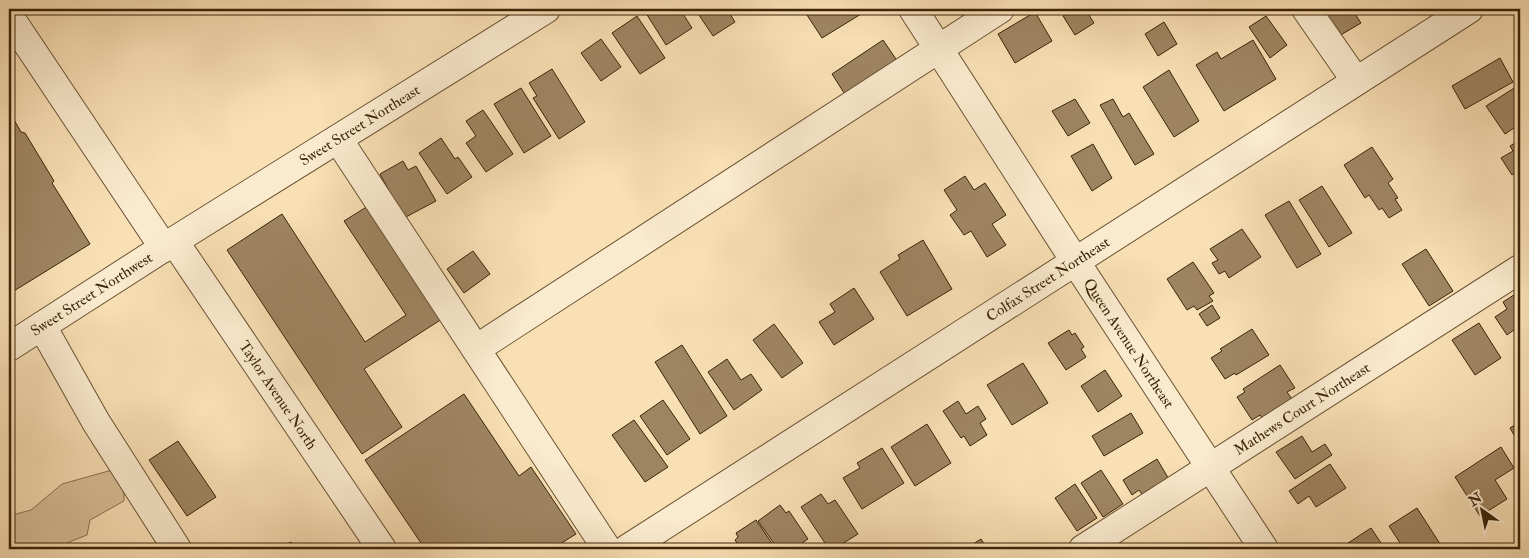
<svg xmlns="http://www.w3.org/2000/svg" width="1529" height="558" viewBox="0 0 1529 558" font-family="'IM FELL Double Pica',serif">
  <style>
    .green { fill: #d8bf97; stroke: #8a7250 }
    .building { fill: #9e8561; stroke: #3c2408 }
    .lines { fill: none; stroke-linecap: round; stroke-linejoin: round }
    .minor-casing { stroke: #6b5333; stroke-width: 30 }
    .minor { stroke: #faeace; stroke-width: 28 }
    .labels { text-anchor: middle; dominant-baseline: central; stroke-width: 4; stroke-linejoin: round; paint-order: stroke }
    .street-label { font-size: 15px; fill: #3c2408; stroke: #faeace }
  </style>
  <rect width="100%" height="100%" fill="#f8dfb4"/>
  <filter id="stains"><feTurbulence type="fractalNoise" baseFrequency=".004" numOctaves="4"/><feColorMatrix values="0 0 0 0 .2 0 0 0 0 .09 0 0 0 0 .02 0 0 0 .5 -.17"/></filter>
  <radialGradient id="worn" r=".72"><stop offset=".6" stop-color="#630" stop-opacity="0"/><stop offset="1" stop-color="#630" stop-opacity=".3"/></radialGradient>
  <path class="green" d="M112,470l12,12v19l-34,19 -3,15 -18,7 -10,7h-50v-33l22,-6 31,-26z"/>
  <g class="building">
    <path d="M647,9h33l12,19 -26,17 -22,-35z"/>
    <path d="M695,9h32l8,13 -22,14z"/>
    <path d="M810,9h55l1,2 -44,27 -17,-26z"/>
    <path d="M1075,9h10l9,14 -19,12 -12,-19z"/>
    <path d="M1322,9h30l9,14 -22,13z"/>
    <path d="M1035,12l17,29 -37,22 -17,-29z"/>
    <path d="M637,16l28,42 -25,16 -28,-41z"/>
    <path d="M1266,16l21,29 -17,13 -21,-31z"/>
    <path d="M1164,22l13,22 -19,12 -13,-22z"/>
    <path d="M601,39l20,28 -20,14 -20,-28z"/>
    <path d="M883,40l15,22 -52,34 -14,-22z"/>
    <path d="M1253,40l23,39 -52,32 -28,-46 21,-13 4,7z"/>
    <path d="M1500,58l13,24 -48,27 -13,-23z"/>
    <path d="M552,69l33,53 -26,17 -26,-41 4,-2 -8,-13z"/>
    <path d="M1169,70l30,51 -25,16 -31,-50z"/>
    <path d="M1519,85l1,39 -15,10 -19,-28z"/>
    <path d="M521,88l30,48 -27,17 -30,-49z"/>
    <path d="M1075,99l15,24 -22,13 -16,-25z"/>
    <path d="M1113,99l10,18 6,-4 25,41 -19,11 -35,-60z"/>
    <path d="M483,110l30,44 -27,18 -20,-29 10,-7 -10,-15z"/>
    <path d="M9,111l12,21 4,1 29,48 -2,2 38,61 -81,50z"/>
    <path d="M441,138l14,21 3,-2 14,20 -25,17 -28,-41z"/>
    <path d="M1520,140v36l-3,-5 -5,4 -11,-17 12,-7 -3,-5z"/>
    <path d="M1093,144l19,34 -20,13 -21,-35z"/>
    <path d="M1372,147l21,32 -5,4 10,15 -3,1 7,11 -13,8 -7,-10 -3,2 -10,-15 -4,3 -21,-33z"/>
    <path d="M403,161l5,9 8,-4 20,35 -32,17 -24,-44z"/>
    <path d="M965,176l9,14 11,-7 21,32 -14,9 14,21 -19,12 -16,-26 -7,4 -14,-20 7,-5 -13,-20z"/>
    <path d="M1322,186l30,47 -23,14 -30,-47z"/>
    <path d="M1289,201l32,53 -24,14 -32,-53z"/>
    <path d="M368,206l74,113 -78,50 38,58 -40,27 -135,-204 55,-36 83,128 41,-27 -62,-94z"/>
    <path d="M1242,229l19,28 -32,21 -4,-7 -6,3 -7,-11 6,-3 -8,-11z"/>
    <path d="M923,240l29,49 -45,27 -27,-44 20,-13 -2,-4z"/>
    <path d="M1426,249l27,42 -24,15 -27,-42z"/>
    <path d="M473,251l17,23 -26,19 -17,-24z"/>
    <path d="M1193,262l21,31 -5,3 4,5 -16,9 -3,-4 -7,4 -20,-31z"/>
    <path d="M854,288l20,31 -40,26 -15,-23 16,-10 -5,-8z"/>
    <path d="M1520,291v40l-2,-4 -11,8 -12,-18 12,-8 -4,-7z"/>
    <path d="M1212,305l8,13 -13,8 -8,-12z"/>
    <path d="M1479,323l22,35 -26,17 -23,-35z"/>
    <path d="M774,324l29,39 -21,15 -29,-38z"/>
    <path d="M1252,329l17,26 -33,20 -1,-2 -10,6 -14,-21 11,-7 -2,-2z"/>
    <path d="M1069,330l3,5 3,-2 9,14 -3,2 5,8 -20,13 -18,-27z"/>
    <path d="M682,345l45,71 -27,18 -45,-72z"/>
    <path d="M727,359l14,21 10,-6 11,16 -28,20 -26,-38z"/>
    <path d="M1023,363l25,40 -36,22 -25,-40z"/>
    <path d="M1280,365l15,23 -8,4 5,7 -30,19 -2,-3 -8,5 -15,-23 8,-5 -2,-3z"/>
    <path d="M1105,370l17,26 -24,16 -17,-26z"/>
    <path d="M464,394l55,82 12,-9 45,67 -24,15h-127l-60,-89z"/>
    <path d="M663,400l27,39 -23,16 -27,-39z"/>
    <path d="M958,401l8,13 12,-8 8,13 -6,4 7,12 -17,11 -6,-10 -3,2 -18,-27z"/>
    <path d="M1131,413l12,20 -39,23 -12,-20z"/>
    <path d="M634,420l34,47 -23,15 -33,-47z"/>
    <path d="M1520,422v23l-10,-17z"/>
    <path d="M927,424l24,39 -36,23 -24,-39z"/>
    <path d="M1302,436l10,16 13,-8 7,11 -37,24 -19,-27z"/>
    <path d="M178,441l38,56 -29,19 -38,-56z"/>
    <path d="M1501,447l13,21 -19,12 12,19 -27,17 -25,-39z"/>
    <path d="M882,448l22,35 -42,26 -19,-31 17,-10 -3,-5z"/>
    <path d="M1157,459l13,22 -26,16 -5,-7 -7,5 -9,-15z"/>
    <path d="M1330,464l16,24 -30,19 -7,-11 -11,8 -9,-13z"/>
    <path d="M1101,470l22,34 -20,13 -22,-34z"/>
    <path d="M1075,484l22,34 -20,13 -22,-33z"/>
    <path d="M821,494l7,10 7,-4 23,34 -24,15h-5l-28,-42z"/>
    <path d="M780,505l6,8 3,-2 19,28 -15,10h-15l-20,-28z"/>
    <path d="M1417,508l25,39 -3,2h-35l-15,-23z"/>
    <path d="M756,520l17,25 -4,2 2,2h-30l-6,-9 3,-3 -2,-4z"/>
    <path d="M1371,528l14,21h-41l-2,-2z"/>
    <path d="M981,539l6,10h-22z"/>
    <path d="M291,542l5,7h-17z"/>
  </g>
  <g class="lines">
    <g class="minor-casing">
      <g id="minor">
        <path id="s1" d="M913,9l162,252 189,288"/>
        <path d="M1306,9l50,72"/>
        <path d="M9,16l155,232"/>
        <path d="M338,139l269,410"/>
        <path id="s2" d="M174,241l208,308"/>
        <path d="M42,326l54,96 81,127"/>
        <path id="s3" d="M9,347l165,-106 372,-232"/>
        <path d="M476,349l524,-340"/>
        <path id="s4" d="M627,549l842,-540"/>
        <path id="s5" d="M1083,549l437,-280"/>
      </g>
    </g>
    <use href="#minor" class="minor"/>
  </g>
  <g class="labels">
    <g class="street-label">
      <text stroke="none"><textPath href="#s3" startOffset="415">Sweet Street Northeast</textPath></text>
      <text stroke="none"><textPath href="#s4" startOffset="500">Colfax Street Northeast</textPath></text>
      <text stroke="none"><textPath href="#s3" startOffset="98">Sweet Street Northwest</textPath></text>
      <text stroke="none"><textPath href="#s1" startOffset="398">Queen Avenue Northeast</textPath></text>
      <text stroke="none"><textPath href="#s2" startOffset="186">Taylor Avenue North</textPath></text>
      <text stroke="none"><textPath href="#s5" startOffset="260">Mathews Court Northeast</textPath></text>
    </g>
  </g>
  <rect width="1529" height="558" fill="none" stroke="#f8dfb4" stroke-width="30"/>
  <rect x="10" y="10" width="1509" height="538" fill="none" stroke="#3c2408" stroke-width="2.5"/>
  <rect x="15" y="15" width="1499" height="528" fill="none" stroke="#3c2408"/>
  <g transform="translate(1482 510) rotate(327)" stroke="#faeace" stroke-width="4" paint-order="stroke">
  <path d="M0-4L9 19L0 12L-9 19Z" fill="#3c2408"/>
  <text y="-8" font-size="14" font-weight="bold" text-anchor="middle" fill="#3c2408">N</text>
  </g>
  <rect width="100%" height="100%" filter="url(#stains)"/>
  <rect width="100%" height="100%" fill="url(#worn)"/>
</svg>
